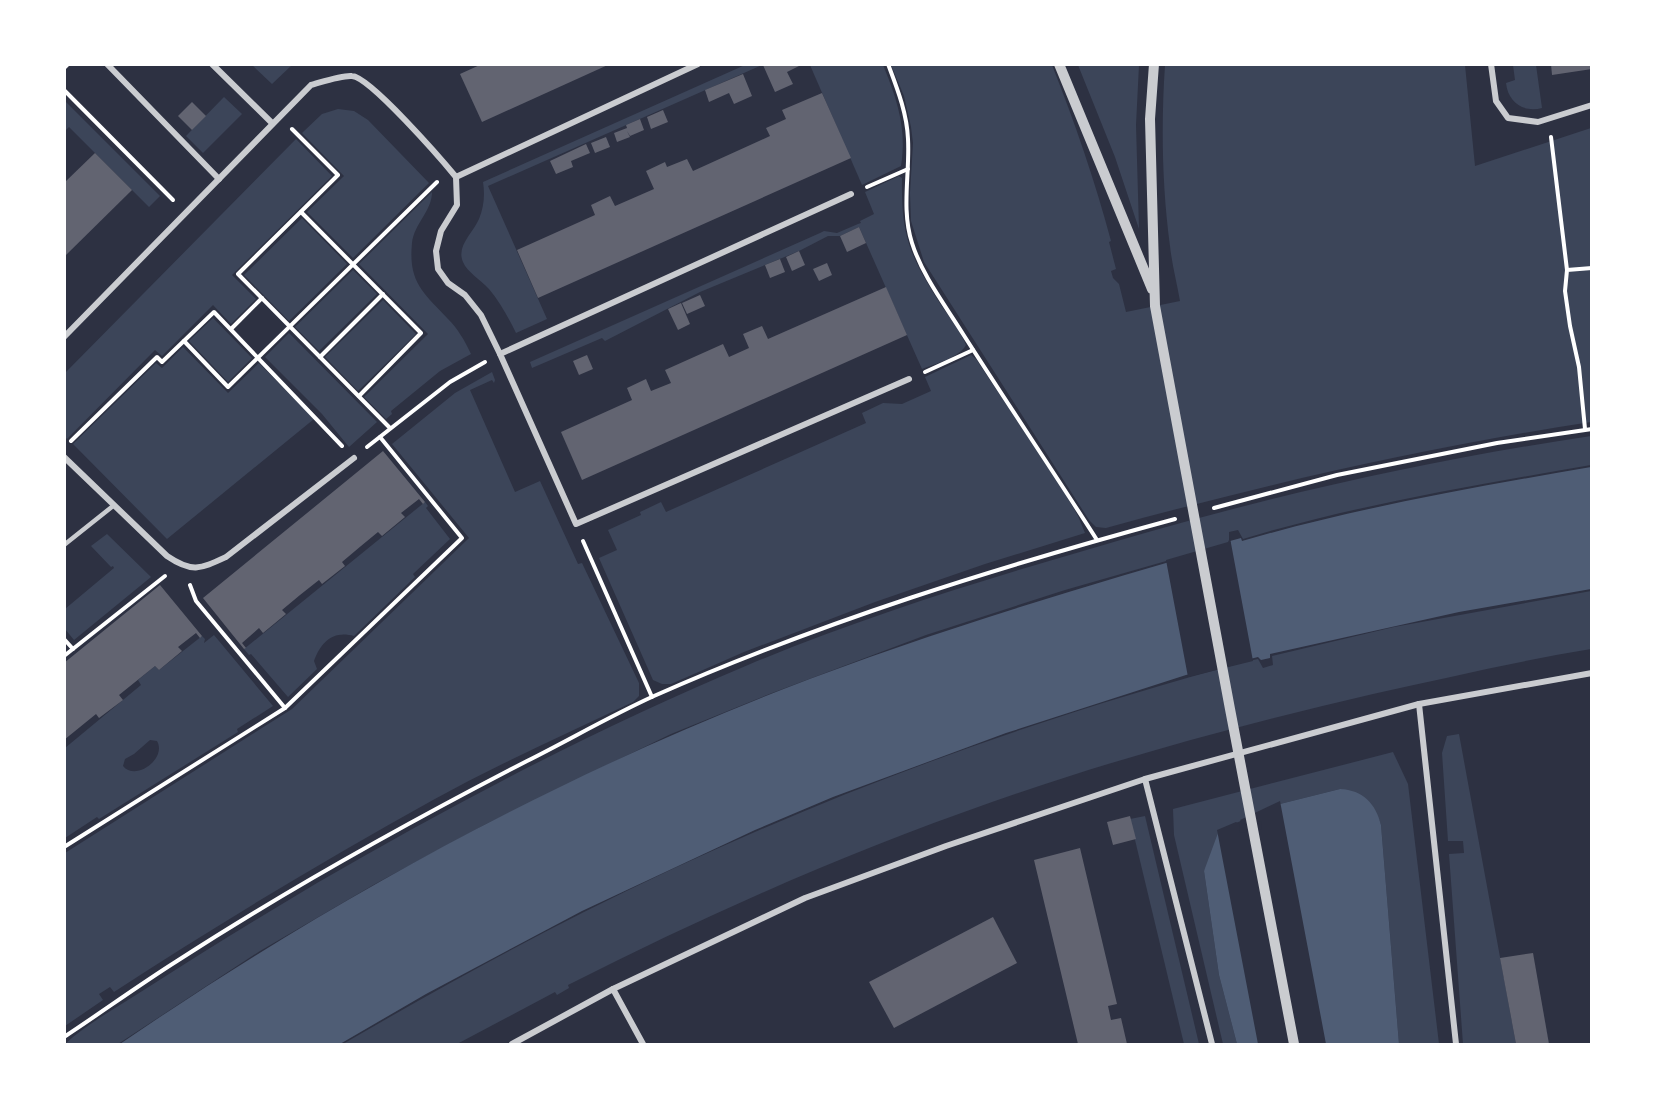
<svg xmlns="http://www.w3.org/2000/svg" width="1656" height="1109" viewBox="0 0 1656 1109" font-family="Literata,serif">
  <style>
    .green { fill: #3c4559; fill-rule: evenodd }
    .water { fill: #4f5d75 }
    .pier { fill: #2d3142 }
    .building { fill: #626471 }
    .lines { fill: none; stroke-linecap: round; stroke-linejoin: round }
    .path { stroke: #fff; stroke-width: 4 }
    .service { stroke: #caccd0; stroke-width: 4.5 }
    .minor { stroke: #caccd0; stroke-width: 6 }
    .tertiary { stroke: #caccd0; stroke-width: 10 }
  </style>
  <rect width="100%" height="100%" fill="#2d3142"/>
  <g class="green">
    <path d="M252,65h40l-20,19z"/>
    <path d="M745,65h17l-274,121 59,133 -31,14c-8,-16 -16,-31 -27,-44 -8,-9 -22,-17 -26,-27 -7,-16 10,-29 16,-43 5,-12 6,-24 4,-37z"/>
    <path d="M810,65h73c14,34 24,64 18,101l-39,19z"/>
    <path d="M891,65h161c23,58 43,116 59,176l-2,1 7,27 -5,2 2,7 6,6 7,28 54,-11c-3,-18 -8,-36 -10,-55 -8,-60 -9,-121 -5,-181h300l10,101 116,-38v294c-164,25 -325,62 -485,106l-10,-1 -7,-7 -165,-258 -13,-41 -1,-28 3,-50 -2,-16 -7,-31z"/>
    <path d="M1078,65h61l-3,60 3,104 -24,-72z"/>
    <path d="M1513,65h23l6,43c-19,5 -34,-6 -36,-25l9,-3z"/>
    <path d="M224,97l18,17 -39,39 -17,-17z"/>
    <path d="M65,101l95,95 -11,11 -80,-80 -4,4z"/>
    <path d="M338,109l16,2 14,9 61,63 -76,75 -46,-46 37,-36 -42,-43 20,-19z"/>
    <path d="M296,139l36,37 -100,99 24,24 -25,25 -18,-19 -51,51 -7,-6 -88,89 -3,-3 1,-63z"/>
    <path d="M899,176l3,2c-1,59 8,78 39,127 9,13 19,26 25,40 -6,12 -31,19 -44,24l-63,-142 -19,9h-12l-29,15 -99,41 -95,49 -3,-3 -70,30 -2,-6 290,-129 4,-2 13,2 21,-9 3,-1 -1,-2 14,-7 -9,-22z"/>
    <path d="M432,192c0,19 -18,32 -20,51 -4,40 12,50 36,76 10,10 17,22 23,35l-31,17 -49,40 1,3 -6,5 -22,-22 64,-63 -69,-70z"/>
    <path d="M302,218l45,46 -58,57 -45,-46z"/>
    <path d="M353,270l24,24 -58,57 -24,-24z"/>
    <path d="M383,300l33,34 -58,57 -33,-34z"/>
    <path d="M213,318l39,40 -24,24 -39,-41z"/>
    <path d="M289,333l88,89 -28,25 -27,-33 -57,-57z"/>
    <path d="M183,347l45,46 31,-30 55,56 -147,120 -94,-95 83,-81 6,5z"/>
    <path d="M971,355l5,4 87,131 15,26 7,17 -100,31 -110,38 -131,50 -73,32h-9l-9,-4 -54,-122 18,-8 -9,-20 33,-15 -1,-3 21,-10 5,10 200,-89 -4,-10 21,-10 19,1 29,-13 -6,-14z"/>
    <path d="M492,372l3,8 -1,3 -2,-3 -22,10 45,102 25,-11 38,83 4,-1 57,120v13l-6,6c-67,32 -135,62 -200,98 -108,60 -215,124 -319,192l-4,-5 -11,7 4,6 -38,26v-173l227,-144 177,-171 -77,-94 63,-51z"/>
    <path d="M1591,436v29c-115,20 -236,40 -348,74l-5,-9 -9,2v11l-164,47 -139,45 -154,58 -101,41 -185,90 -111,60 -115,67 -142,93h-53c23,-21 54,-38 82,-56 56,-36 113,-71 170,-105 139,-81 283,-156 431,-218 131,-55 268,-95 404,-134 144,-41 291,-73 439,-95z"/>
    <path d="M425,502l3,4 -2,2 24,31 -37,35 2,3 -61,59c-21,-6 -33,6 -40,25l3,8 -29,28 -37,-43 -2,1 -5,-6z"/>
    <path d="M107,534l44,43 -77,63 -9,-11v-20l49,-41 -1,-2 -2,1 -20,-21z"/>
    <path d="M1591,591v58c-73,12 -145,29 -218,45 -129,30 -256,64 -381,108 -146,51 -286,113 -424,183l1,3 -12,7 -2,-3 -98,52h-114c79,-46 158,-90 239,-131 212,-107 437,-191 667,-252l9,-2 5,9 10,-3 -1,-9 122,-29z"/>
    <path d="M214,635l59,71 -36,23 1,3 -139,87 -2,-2 -32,21v-90l76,-63 -3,-5 17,-14 4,4 43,-34 3,3 -1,4zM150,740l7,1c10,17 -21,41 -34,25l2,-7 9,-5z"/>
    <path d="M1459,734l57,310h-53l-14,-190 15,-1 -1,-12h-15l-6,-88 5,-17z"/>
    <path d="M1393,752l15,32 31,260h-40l-18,-219c-3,-14 -26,-35 -41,-36l-60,15 -44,19 -32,48 15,104 18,69h-14l-49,-209 -1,-26z"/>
    <path d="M1145,816l54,228h-15l-54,-225z"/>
  </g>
  <g class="water">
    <path d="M1591,467v122l-132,23 -189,42v4l-9,2 -3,-3 -72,18 -180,58 -173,64 -78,33 -173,81 -156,83 -86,50h-220c204,-140 430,-264 661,-354 147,-57 298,-102 450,-146l-1,-3 11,-3 1,3c114,-33 232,-54 349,-74z"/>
    <path d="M1340,789c23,1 36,15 41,36l18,219h-162l-18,-69 -15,-104 14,-38 20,4 27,-5 15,-28z"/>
  </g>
  <g class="pier">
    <path d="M1230,538l23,123 -65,16 -22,-117 62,-18z"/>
    <path d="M1280,801l46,243h-68l-41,-214 19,-8 3,2 1,9 22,-4 -1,-8 -18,3 -3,-4z"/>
  </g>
  <g class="building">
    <path d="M482,64h128l-128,58 -22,-48z"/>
    <path d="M765,64h38l-16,8 6,12 -18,8 -12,-27z"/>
    <path d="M1551,64h41v5l-40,6z"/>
    <path d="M743,74l9,22 -18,8 -5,-11 -20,9 -4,-12z"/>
    <path d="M822,93l29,65 -313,140 -21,-48 78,-35 -4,-10 19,-9 5,10 39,-17 -8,-18 19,-9 2,5 20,-8 6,12 77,-35 -4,-8 20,-9 -4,-9z"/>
    <path d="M192,102l14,14 -14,14 -14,-14z"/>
    <path d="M663,110l5,12 -17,7 -4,-12z"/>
    <path d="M640,119l4,11 -14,6 -3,-5 3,6 -13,5 -3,-9 13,-5 -1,-3z"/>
    <path d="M606,137l4,10 -15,6 -4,-10z"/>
    <path d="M586,144l4,9 -19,8 2,6 -17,7 -6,-13z"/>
    <path d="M95,153l37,37 -68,67v-74z"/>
    <path d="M859,227l7,16 -19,9 -7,-16z"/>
    <path d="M799,251l6,14 -13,6 -6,-14z"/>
    <path d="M780,259l5,13 -15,6 -5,-13z"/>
    <path d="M827,263l5,12 -13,6 -6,-12z"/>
    <path d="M886,287l21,48 -325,145 -21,-48 71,-32 -5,-12 19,-9 5,12 20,-8 -6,-13 58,-26 6,13 20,-9 -6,-14 19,-8 6,13z"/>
    <path d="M700,295l5,11 -18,8 -5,-11z"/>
    <path d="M681,303l9,21 -12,6 -10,-21z"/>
    <path d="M587,355l6,14 -14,6 -6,-14z"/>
    <path d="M383,451l42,51 -2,2 -4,-5 -18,14 4,4 -23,19 -4,-4 -17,14 -19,16 3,4 -23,18 -3,-4 -19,15 -18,15 4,4 -23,19 -4,-5 -17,15 4,5 -2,1 -41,-51z"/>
    <path d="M160,585l42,51 -2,2 -4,-5 -18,14 4,4 -23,19 -4,-4 -36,29 4,5 -24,18 -3,-4 -32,26v-77z"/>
    <path d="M1130,816l6,23 -23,6 -6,-23z"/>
    <path d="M1080,848l37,156 -9,2 3,14 10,-2 6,26h-49l-44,-184z"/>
    <path d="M993,917l24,46 -123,65 -25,-46z"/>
    <path d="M1533,953l16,91h-33l-16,-86z"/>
  </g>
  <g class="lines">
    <g class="path">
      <path d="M888,64c9,24 19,49 20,75 2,34 -7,70 4,104 10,32 33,62 51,91 44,69 90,137 134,206"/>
      <path d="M64,68l4,-4"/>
      <path d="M64,90l109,110"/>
      <path d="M292,129l46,46 -100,99 152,154"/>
      <path d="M1551,137l16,133"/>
      <path d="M867,187l41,-18"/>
      <path d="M301,212l120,121 -62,63"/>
      <path d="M231,329l31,-31"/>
      <path d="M184,341l44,46 209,-205"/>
      <path d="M320,357l63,-63"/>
      <path d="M925,372l48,-22"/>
      <path d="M1585,429l-6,-62 -9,-41 -5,-35 2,-21 25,-2"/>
      <path d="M71,441l86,-84 5,5 52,-50 128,134"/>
      <path d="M367,447l83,-65 35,-20"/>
      <path d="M1214,508l123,-33 160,-32 95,-14"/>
      <path d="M583,541l69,156"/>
      <path d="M190,585l6,16 89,107"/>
      <path d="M64,639l9,10"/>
      <path d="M64,656l101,-80"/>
      <path d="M64,847l221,-139 177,-170 -82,-101"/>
      <path d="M64,1037c38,-25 75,-52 113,-76 113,-73 230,-138 350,-200 42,-21 83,-45 127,-65 167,-74 344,-129 521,-177"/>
    </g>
    <path class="service" d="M64,545l49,-39"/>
    <g class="minor">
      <path d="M107,64l112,115"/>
      <path d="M212,64l60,59"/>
      <path d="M1491,64l5,37 12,17 30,4 54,-17"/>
      <path d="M456,177l242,-113"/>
      <path d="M851,194l-351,160 76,170 333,-145"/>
      <path d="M64,337l247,-252c11,-3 31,-10 41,-9 18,1 90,84 104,101l1,28 -16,26 -5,20 2,18 10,14 17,12 16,20 19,39"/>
      <path d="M64,457l103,99c25,17 33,13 59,1l128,-99"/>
      <path d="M1419,704l37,340"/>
      <path d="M1145,779l67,265"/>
      <path d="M613,989l30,55"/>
      <path d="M512,1044l101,-55 192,-91 141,-52 199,-67 274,-75 173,-31"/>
    </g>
    <g class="tertiary">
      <path d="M1059,64l93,225"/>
      <path d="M1154,64l-4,55 5,187 75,403 64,335"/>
    </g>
  </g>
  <rect width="1656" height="1109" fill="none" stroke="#ffffff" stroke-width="132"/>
</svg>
